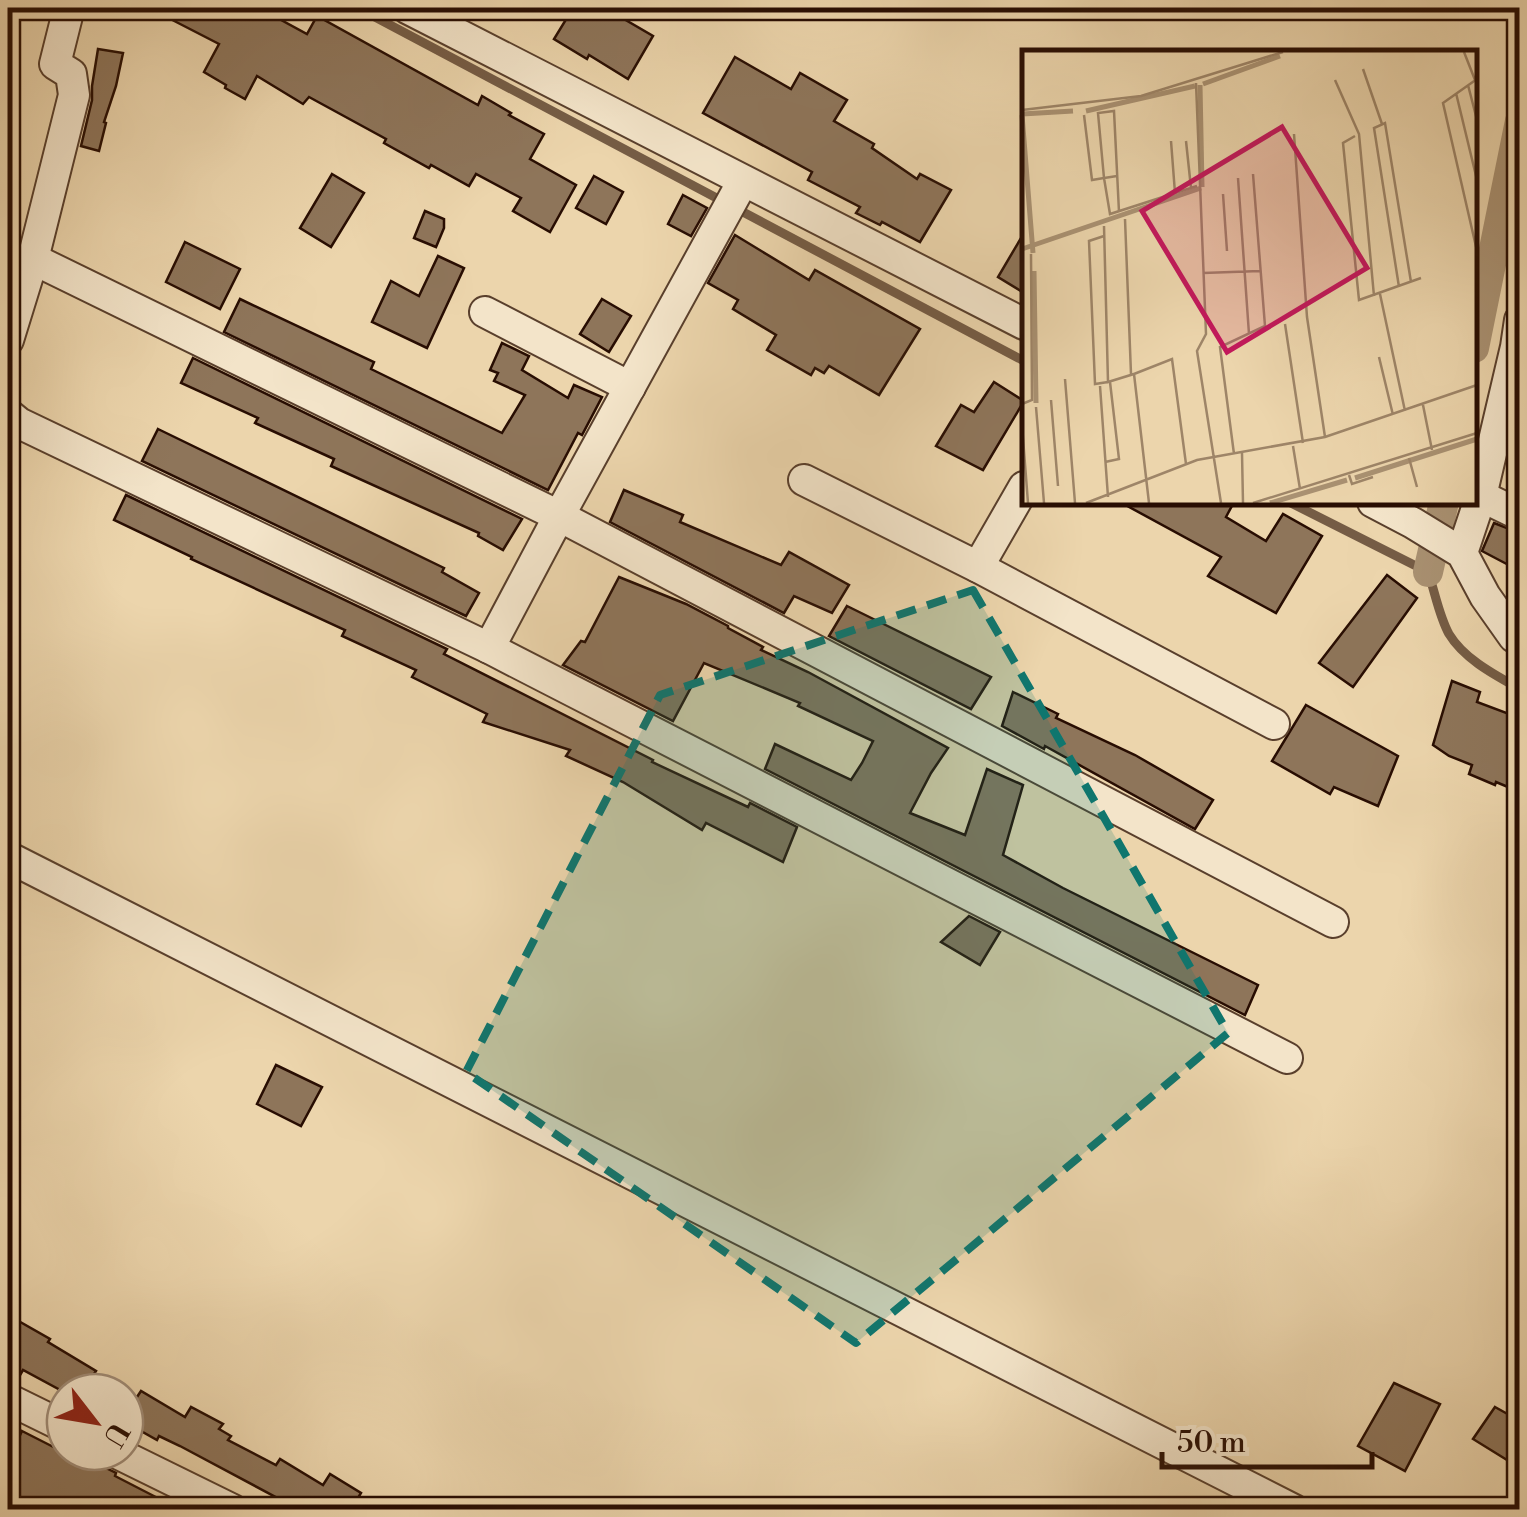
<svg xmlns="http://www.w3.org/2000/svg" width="1527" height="1517" viewBox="0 0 1527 1517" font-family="'Libre Bodoni',serif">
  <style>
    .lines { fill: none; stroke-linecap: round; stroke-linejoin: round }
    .stream { stroke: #755c45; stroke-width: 9 }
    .canal { stroke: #a99172; stroke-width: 30 }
    .building { fill: #8e755a; stroke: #280d02; stroke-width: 2.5 }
    .minor-casing { stroke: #593f2c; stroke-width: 34 }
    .minor { stroke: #f3e4c9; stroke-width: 30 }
    .marked { fill: #0f766e; fill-opacity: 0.2; stroke: #0f766e; stroke-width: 8; stroke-dasharray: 20 12; stroke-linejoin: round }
    .inset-river { fill: none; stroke: #a99172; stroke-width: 5 }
    .inset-road { fill: none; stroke: #9e8568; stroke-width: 2.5 }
    .view { fill: #c2185b; fill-opacity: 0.15; stroke: #c2185b; stroke-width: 5 }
    .inset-edge { fill: none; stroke: #280d02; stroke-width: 5 }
  </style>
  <rect width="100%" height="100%" fill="#ecd5ac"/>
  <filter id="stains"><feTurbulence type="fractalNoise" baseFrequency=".002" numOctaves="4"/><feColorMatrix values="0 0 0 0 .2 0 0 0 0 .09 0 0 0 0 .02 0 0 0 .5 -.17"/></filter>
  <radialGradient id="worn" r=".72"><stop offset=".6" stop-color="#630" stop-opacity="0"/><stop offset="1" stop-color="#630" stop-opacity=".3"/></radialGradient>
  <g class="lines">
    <g class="stream">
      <path d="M358,8l666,353"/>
      <path d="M1289,502l139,70c7,20 11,44 21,62 15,25 46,41 71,55"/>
    </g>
    <g class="canal">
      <path d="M1474,348l46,-227"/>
      <path d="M1428,572l16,-70"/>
    </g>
  </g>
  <g class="building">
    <path d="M149,8h110l48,26 10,-18 161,89 4,-9 29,17 -2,2 35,19 -14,25 46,26 -26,47 -37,-21 8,-13 -45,-24 -7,12 -38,-21 -2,3 -45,-25 2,-4 -77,-42 -6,7 -46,-28 -12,23 -20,-11 1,-3 -22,-13 15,-28z"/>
    <path d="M573,8h32l48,28 -25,43 -39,-24 -2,4 -33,-20z"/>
    <path d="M98,49l25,4 -7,33 -12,36 2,1 -7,28 -18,-5 11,-46v-14z"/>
    <path d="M735,57l56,32 9,-16 47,27 -13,21 40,23 -2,4 45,31 3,-5 31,16 -31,52 -38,-20 -2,3 -24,-12 4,-6 -52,-27 4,-8 -109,-59z"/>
    <path d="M332,174l32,19 -33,54 -31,-19z"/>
    <path d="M594,176l29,16 -17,32 -30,-16z"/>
    <path d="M683,195l24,13 -16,28 -23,-12z"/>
    <path d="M425,211l19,8v9l-8,19 -22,-9z"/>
    <path d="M1024,233v60l-26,-16z"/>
    <path d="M735,235l74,45 6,-10 105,59 -41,66 -50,-29 -5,7 -9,-5 -4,7 -44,-25 9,-15 -43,-26 5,-9 -30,-17z"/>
    <path d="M185,242l55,27 -20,40 -54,-27z"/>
    <path d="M438,256l26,12 -37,80 -55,-26 19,-41 28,15z"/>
    <path d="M240,299l134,63 -3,7 131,64 23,-38 -31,-14 4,-8 -8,-3 12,-27 27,13 -7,14 46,28 6,-13 28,12 -20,38 -4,-2 -30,57 -324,-158z"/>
    <path d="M602,299l29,17 -22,36 -29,-18z"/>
    <path d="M193,358l329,161 -19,31 -25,-14 1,-3 -148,-67 3,-7 -79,-36 3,-5 -77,-35z"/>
    <path d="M994,382l30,19 -41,69 -47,-24 25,-41 13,7z"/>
    <path d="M158,429l286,139 -2,4 37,21 -13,23 -324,-155z"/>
    <path d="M624,490l59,25 -3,7 101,43 8,-13 60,33 -17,28 -38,-17 -10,17 -174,-91z"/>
    <path d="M126,495l321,154 -3,5 209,106 -1,2 96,45 2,-4 47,24 -14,35 -77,-39 -4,7 -79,-48 -57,-26 4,-6 -87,-28 4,-8 -75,-37 4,-7 -74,-34 3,-6 -154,-71 1,-2 -78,-37z"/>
    <path d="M1120,502h114l-8,15 40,24 17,-27 39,22 -46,77 -68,-37 13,-19z"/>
    <path d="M1494,523l26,10v38l-38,-20z"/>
    <path d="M1387,575l30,23 -64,89 -34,-24z"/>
    <path d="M619,577l67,27 42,22v2l35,19 -2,3 47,22 140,76 -17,25 -21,40 55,22 22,-66 36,16 -20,70 60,33 195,97 -13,30 -480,-246 10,-25 76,36 11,-17 11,-22 -75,-35 2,-3 -96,-40 -31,58 -110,-56 18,-24 4,1z"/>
    <path d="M847,606l144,71 -20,32 -142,-73z"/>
    <path d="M1452,681l28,11 -3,10 43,16v74l-24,-10 -1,3 -26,-11 3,-9 -23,-9 -16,-11z"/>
    <path d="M1013,692l45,22 -2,4 79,37 78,45 -18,29 -150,-83 -1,3 -42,-23z"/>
    <path d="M1306,705l92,51 -20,50 -44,-19 -4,7 -58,-33z"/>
    <path d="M969,916l31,16 -20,33 -39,-23z"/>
    <path d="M276,1065l46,22 -21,39 -44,-22z"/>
    <path d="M8,1315l42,24 -2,3 48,29 -2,3 43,23 4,-6 44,26 6,-10 32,17 -4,5 12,7 -3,4 48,25 4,-6 43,26 7,-11 31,19 -6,10 10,7h-65l-120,-64 -21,-10 -2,4 -32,-18v-30h-61l-41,-22 -7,12 -8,-2z"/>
    <path d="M1394,1383l46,21 -35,67 -47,-25z"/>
    <path d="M1495,1407l25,14v47l-47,-29z"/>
    <path d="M22,1431l59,30 6,-9h3l7,3 3,8 6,5 10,5 -1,3 66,34h-173v-49z"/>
  </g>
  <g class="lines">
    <g class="minor-casing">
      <g id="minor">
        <path d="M407,8l617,316"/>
        <path d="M33,259l526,257 774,406"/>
        <path d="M485,312l145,75"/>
        <path d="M8,340l25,-81 41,-164 -3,-21 -16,-10 14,-56"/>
        <path d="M8,414l11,9 470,225 798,410"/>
        <path d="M804,480l174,87 296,157"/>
        <path d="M1481,496l39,19"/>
        <path d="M1373,502l40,21 49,30 23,43 29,41 6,3"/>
        <path d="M1462,553l19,-57 35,-149 4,-27"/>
        <path d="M978,567l46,-80"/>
        <path d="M489,648l70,-132 184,-335"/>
        <path d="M8,857l1286,653"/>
        <path d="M8,1399l57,28"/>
        <path d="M115,1452l118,58"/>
      </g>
    </g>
    <use href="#minor" class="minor"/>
  </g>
  <path class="marked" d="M973,590l255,443 -372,310 -390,-271 194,-377z"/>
  <g transform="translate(1022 50)">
    <rect width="455" height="455" fill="#ecd5ac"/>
    <path class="inset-river" d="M181,34l77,-28M178,35l2,102M64,61l109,-25M0,64l51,-3M0,65l11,138M0,199l179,-61M12,221l2,132M333,428l122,-39M248,453l77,-23"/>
    <path class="inset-road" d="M442,2l11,28M341,19l19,55M455,29l-34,24 34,148M313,30l24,54 15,162M174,33l10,251 -9,17 24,152M446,35l9,35M434,43l21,87M0,60l119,-14 142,-44M62,65l8,65 12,-2 -6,-65 16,-2 5,101M272,84l13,183 18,120M333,86l-12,7 16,157 62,-22M149,91l4,52M164,91l5,47M95,126l-13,2 6,36 87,-28M216,128l11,156M201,144l4,57M103,169l6,155M82,176l4,156 26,-8 15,129M82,186l-15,5 6,143 13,-2M181,223l57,-2M377,237l-25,-159 11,-5 26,159M358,244l25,117M263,274l18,119M357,307l14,58M112,324l38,-15 14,105M43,329l10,124M78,336l8,111M29,350l7,86M0,354l10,-4 -1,-146M401,355l9,45M14,357l8,96M0,375l6,78M271,396l7,43M220,403l1,50M212,404l-14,-107 45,-21 -12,-152M387,408l8,29M83,412l14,-3 -9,-77M327,425l3,9 21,-7M64,453l111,-43 128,-23 152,-52M231,453l224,-70"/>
    <path class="view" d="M260,77l85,141 -140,84 -85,-141z"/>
    <rect width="455" height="455" class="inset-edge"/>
  </g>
  <rect width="1527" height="1517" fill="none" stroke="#ecd5ac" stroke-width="40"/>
  <rect x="10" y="10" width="1507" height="1497" fill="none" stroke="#280d02" stroke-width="5"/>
  <rect x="20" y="20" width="1487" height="1477" fill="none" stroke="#280d02" stroke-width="2.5"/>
  <g transform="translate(95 1422) rotate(121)"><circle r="48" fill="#f3e4c9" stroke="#a28e79" stroke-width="2.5"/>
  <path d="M0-8L18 38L0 25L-18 38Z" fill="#8f2418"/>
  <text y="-15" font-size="28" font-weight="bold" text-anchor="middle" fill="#280d02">U</text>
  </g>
  <path d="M1162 1452v15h210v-15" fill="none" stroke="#280d02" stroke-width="5"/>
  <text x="1177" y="1452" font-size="30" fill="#280d02" stroke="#f3e4c9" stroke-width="8" paint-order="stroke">50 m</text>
  <rect width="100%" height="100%" filter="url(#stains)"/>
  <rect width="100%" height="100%" fill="url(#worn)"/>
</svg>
